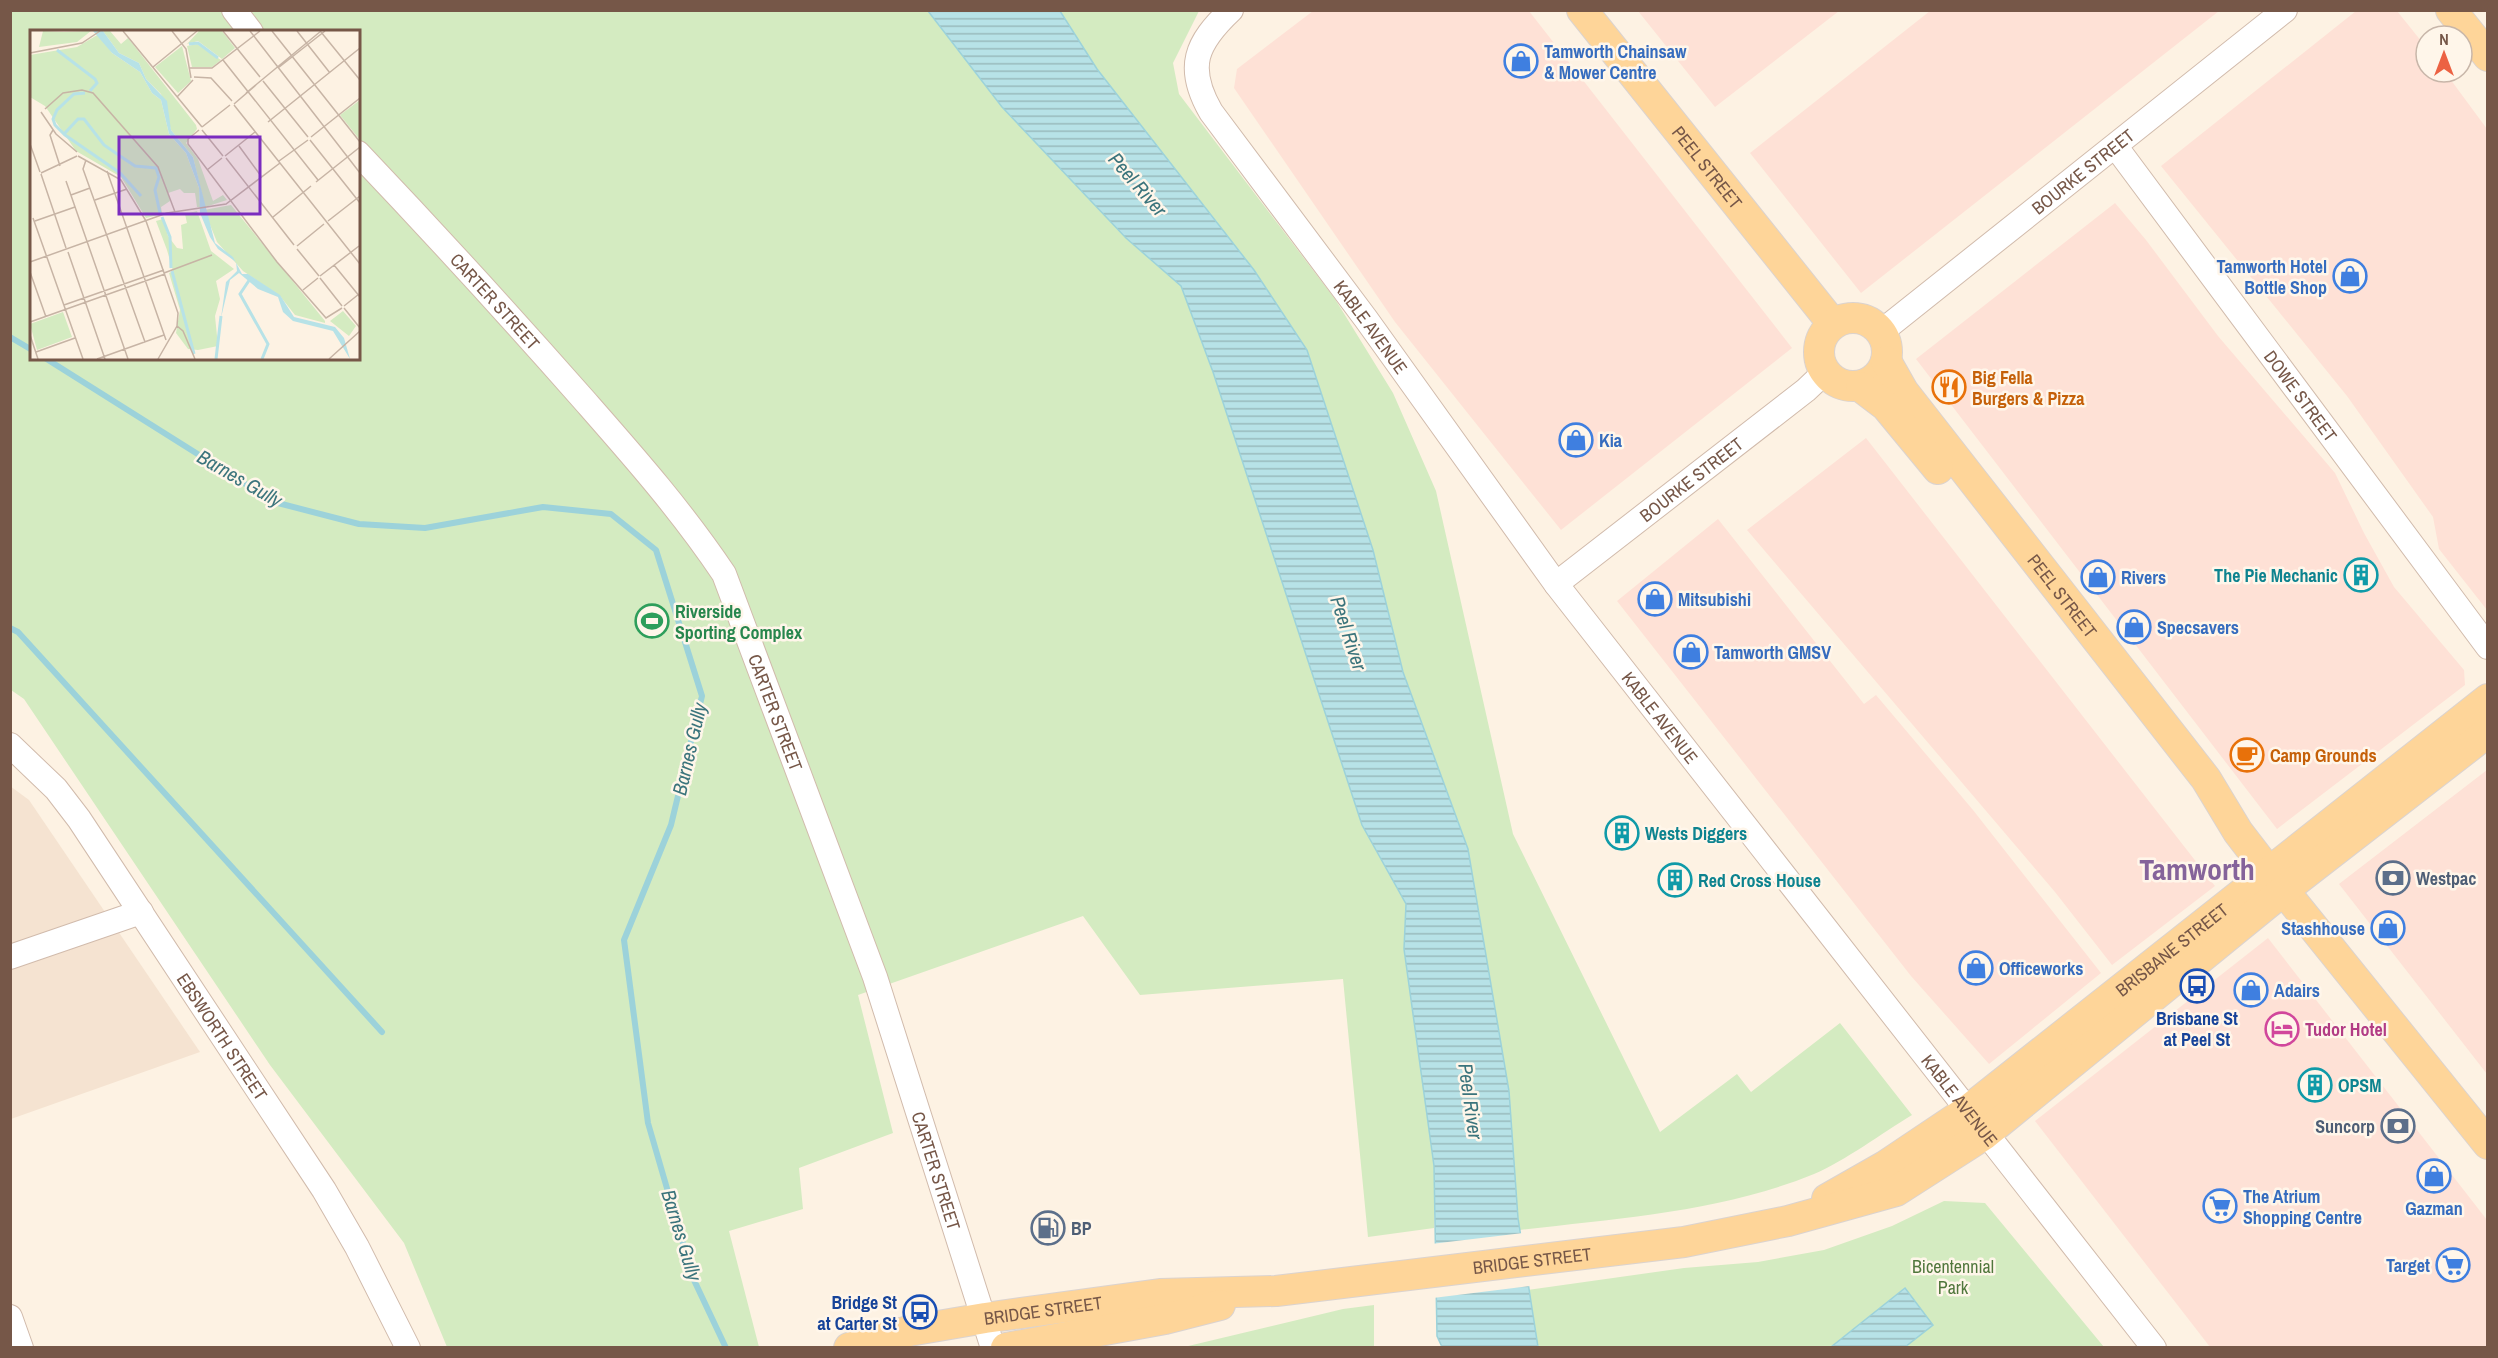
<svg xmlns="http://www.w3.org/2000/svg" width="2498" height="1358" viewBox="0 0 2498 1358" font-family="'Archivo Narrow',sans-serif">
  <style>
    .residential { fill: #f5e3d1 }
    .commercial { fill: #fee1d6 }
    .green { fill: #d4ebc1; fill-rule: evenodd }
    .water { fill: url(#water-rules); stroke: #9cd2da; stroke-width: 1.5 }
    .pier { fill: #fdf2e3 }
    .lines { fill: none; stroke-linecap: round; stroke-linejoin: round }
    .stream { stroke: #9cd2da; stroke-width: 6 }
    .minor-casing { stroke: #d1bbac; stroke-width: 26 }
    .major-casing { stroke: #dbd3cf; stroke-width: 32 }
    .minor { stroke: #fff; stroke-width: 24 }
    .major { stroke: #fed599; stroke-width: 30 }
    .labels { text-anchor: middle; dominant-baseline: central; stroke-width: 5; stroke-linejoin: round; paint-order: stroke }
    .shop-label { font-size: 18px; font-weight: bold; fill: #366cbe; stroke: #fff6ea; text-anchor: start }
    .street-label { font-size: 18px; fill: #765748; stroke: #fff6ea }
    .food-label { font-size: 18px; font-weight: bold; fill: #c56008; stroke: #fff6ea; text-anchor: start }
    .culture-label { font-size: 18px; font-weight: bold; fill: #0d838f; stroke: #fff6ea; text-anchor: start }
    .leisure-label { font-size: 18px; font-weight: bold; fill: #27864d; stroke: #fff6ea; text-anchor: start }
    .service-label { font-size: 18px; font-weight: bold; fill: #4e5e75; stroke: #fff6ea; text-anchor: start }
    .transit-label { font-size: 18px; font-weight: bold; fill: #164399; stroke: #fff6ea }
    .hotel-label { font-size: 18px; font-weight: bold; fill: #b23c85; stroke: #fff6ea; text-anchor: start }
    .park-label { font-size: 18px; fill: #50773c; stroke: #fff6ea }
    .water-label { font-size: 20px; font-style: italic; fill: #3b747c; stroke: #fff6ea }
    .town-label { font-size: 30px; font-weight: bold; fill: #85639a; stroke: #fff6ea }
    .inset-river { fill: none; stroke: #b7e2e7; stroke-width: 3 }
    .inset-road { fill: none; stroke: #c7b4a5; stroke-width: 1.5 }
    .view { fill: #7b2cbf; fill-opacity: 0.15; stroke: #7b2cbf; stroke-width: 3 }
    .inset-edge { fill: none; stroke: #765748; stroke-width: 3 }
  </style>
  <defs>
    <pattern id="water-rules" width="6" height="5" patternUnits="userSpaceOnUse" patternTransform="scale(1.5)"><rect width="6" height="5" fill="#b7e2e7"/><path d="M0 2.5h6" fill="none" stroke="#99babd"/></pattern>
  </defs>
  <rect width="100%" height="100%" fill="#fdf2e3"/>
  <path class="residential" d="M10,786l19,14 171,252 -189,67z"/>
  <g class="commercial">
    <path d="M1313,11h216l263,337 -231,182 -166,-208 -161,-234 3,-19z"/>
    <path d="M1638,11h201l-124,96z"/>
    <path d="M1930,11h289l-358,282 -111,-140z"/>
    <path d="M2356,11h41l29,36v25h19l42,57v481l-48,-61 -6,-32 -86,-121 -186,-230z"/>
    <path d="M2115,203l31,37 72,96 117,137 29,60 30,54 70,83 1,15 -188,144 -361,-470z"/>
    <path d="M1866,438l349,448 -103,79 -57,-73 -308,-362z"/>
    <path d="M1718,519l146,185 12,-9 97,115 128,163 -112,91 -78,-88 -294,-375z"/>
    <path d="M2487,770v304l-148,-190z"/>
    <path d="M2268,938l219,282v127h-277l-175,-226z"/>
  </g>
  <g class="green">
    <path d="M11,11h917l74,96 124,131 55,48 32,86 149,453 44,79 -2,45 30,217v62l-66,9 -25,-258 -203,16 -57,-79 -225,79 35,138 -94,35 4,41 -74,22 30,116h-312l-43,-104 -134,-178 -246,-366 -13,-9zM32,32h326v326h-326z"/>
    <path d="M1060,11h139l-26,52 6,31 156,205 58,94 43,98 77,343 147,298 77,-58 14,18 89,-69 72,92c-30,18 -67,46 -98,59 -93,38 -195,44 -294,56l-117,-558 -30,-122 -66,-200 -53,-80 -157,-201z"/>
    <path d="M1944,1201l41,2 119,144h-585l-12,-54 177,-25 74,-6 66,-12 68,-24z"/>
    <path d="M1374,1305v42h-190l159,-38z"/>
  </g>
  <g class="water">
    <path d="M928,11h132l37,58 157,201 53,80 66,200 30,122 65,177 41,242 9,127 20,129h-96l-5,-11 -3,-170 -30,-217 2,-45 -44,-79 -149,-453 -32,-86 -55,-48 -124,-131z"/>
    <path d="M1905,1288l28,37 -28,22h-74z"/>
  </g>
  <path class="pier" d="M1523,1233l7,53 -97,12 -2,-54z"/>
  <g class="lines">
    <g class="stream">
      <path d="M10,337l22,13"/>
      <path d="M45,358l229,144 85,22 66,4 118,-21 68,7 45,36 46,146 -31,129 -47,115 24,183 45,155 33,70"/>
      <path d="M10,628l8,4 364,400"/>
    </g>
    <g class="minor-casing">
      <g id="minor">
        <path d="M234,10l17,22"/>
        <path id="s1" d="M1231,10c-35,33 -46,57 -20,102l155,207 190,265 598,764"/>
        <path id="s2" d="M2116,147l372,500"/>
        <path id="s3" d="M358,153c77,81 152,163 226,247 50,57 97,110 140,174l151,403 118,371"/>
        <path id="s4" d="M1881,332l404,-322"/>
        <path id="s5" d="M1556,584l250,-194 19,-18"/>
        <path id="s6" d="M10,745l46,44 23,30 245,371 33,57 51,101"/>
        <path d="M10,957l131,-45"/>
        <path d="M10,1317l11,31"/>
      </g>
    </g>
    <g class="major-casing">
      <g id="major">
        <path id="s7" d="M1582,10l251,314"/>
        <path d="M2451,10l37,46"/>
        <circle cx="1853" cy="352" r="34"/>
        <path id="s8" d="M1886,361l17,30 303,388 32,53 30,39 220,273"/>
        <path d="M1861,387l25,19 52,63"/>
        <path id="s9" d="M1827,1199l58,-33 82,-55 521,-412"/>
        <path id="s10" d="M849,1348l60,-17 76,-13 175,-24 116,-3 408,-49 104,-21 108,-30 89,-57 299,-244 204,-158"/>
        <path d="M1006,1348l159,-29 55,-14"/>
      </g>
    </g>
    <use href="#minor" class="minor"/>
    <use href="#major" class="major"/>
  </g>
  <defs>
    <g id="shop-ring" transform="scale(1.725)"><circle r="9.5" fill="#fff6ea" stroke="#3f7fe0" stroke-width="1.5"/><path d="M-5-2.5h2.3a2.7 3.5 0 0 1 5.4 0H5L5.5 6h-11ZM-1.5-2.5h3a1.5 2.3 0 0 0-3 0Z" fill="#3f7fe0"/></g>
    <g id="restaurant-ring" transform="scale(1.725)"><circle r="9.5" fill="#fff6ea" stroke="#e8710a" stroke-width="1.5"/><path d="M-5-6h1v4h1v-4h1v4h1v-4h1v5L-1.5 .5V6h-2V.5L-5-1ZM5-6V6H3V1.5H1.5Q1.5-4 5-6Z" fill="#e8710a"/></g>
    <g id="building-ring" transform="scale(1.725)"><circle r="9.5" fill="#fff6ea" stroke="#0f9aa8" stroke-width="1.5"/><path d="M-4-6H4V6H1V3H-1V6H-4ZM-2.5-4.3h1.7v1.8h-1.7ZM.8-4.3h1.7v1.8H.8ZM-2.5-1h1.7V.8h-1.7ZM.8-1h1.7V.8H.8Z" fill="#0f9aa8"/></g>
    <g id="stadium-ring" transform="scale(1.725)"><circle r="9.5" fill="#fff6ea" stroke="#2e9e5b" stroke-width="1.5"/><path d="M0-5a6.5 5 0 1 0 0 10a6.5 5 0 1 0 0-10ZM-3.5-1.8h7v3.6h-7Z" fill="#2e9e5b"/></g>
    <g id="cafe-ring" transform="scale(1.725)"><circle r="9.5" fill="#fff6ea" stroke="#e8710a" stroke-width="1.5"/><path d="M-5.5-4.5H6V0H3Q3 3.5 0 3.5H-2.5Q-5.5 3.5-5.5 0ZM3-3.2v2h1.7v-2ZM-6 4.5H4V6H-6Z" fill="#e8710a"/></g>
    <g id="bank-ring" transform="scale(1.725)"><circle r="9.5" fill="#fff6ea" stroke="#5c6f8a" stroke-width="1.5"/><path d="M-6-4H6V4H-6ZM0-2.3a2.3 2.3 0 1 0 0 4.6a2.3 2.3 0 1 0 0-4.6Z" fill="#5c6f8a"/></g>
    <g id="bus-ring" transform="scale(1.725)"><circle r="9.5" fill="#fff6ea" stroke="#1a4fb4" stroke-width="1.5"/><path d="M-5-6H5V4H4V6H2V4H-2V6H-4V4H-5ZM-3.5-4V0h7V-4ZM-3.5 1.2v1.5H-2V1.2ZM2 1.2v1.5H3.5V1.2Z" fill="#1a4fb4"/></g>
    <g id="hotel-ring" transform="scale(1.725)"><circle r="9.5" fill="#fff6ea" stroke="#d1479c" stroke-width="1.5"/><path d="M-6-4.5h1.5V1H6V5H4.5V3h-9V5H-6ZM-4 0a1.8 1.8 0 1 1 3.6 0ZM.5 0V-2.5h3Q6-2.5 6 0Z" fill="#d1479c"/></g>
    <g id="supermarket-ring" transform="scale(1.725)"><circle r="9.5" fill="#fff6ea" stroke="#3f7fe0" stroke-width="1.5"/><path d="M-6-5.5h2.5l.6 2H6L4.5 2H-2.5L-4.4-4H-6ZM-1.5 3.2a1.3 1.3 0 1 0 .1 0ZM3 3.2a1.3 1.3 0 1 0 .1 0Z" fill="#3f7fe0"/></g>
    <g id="fuel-ring" transform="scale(1.725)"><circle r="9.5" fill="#fff6ea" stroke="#5c6f8a" stroke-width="1.5"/><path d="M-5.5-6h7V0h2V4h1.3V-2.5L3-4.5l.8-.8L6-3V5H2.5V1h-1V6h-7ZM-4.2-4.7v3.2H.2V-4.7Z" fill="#5c6f8a"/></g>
  </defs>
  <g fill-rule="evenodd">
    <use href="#shop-ring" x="1521" y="61"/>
    <use href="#shop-ring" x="2350" y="276"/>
    <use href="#restaurant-ring" x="1949" y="387"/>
    <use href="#shop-ring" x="1576" y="440"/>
    <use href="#building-ring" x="2361" y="575"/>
    <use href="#shop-ring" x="2098" y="577"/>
    <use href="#shop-ring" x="1655" y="599"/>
    <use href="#stadium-ring" x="652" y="621"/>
    <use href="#shop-ring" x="2134" y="627"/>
    <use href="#shop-ring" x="1691" y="652"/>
    <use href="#cafe-ring" x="2247" y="755"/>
    <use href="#building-ring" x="1622" y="833"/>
    <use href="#bank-ring" x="2393" y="878"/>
    <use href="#building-ring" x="1675" y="880"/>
    <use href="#shop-ring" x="2388" y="928"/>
    <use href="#shop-ring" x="1976" y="968"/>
    <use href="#bus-ring" x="2197" y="986"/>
    <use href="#shop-ring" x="2251" y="990"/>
    <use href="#hotel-ring" x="2282" y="1029"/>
    <use href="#building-ring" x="2315" y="1085"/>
    <use href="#bank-ring" x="2398" y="1126"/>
    <use href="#shop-ring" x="2434" y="1176"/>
    <use href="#supermarket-ring" x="2220" y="1206"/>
    <use href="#fuel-ring" x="1048" y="1228"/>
    <use href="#supermarket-ring" x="2453" y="1265"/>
    <use href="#bus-ring" x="920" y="1312"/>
  </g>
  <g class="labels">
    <g class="shop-label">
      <text x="1544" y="51">Tamworth Chainsaw<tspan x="1544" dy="21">&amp; Mower Centre</tspan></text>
      <text x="2327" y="266" text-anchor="end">Tamworth Hotel<tspan x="2327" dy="21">Bottle Shop</tspan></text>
      <text x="1599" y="440">Kia</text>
      <text x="2121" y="577">Rivers</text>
      <text x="1678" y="599">Mitsubishi</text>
      <text x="2157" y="627">Specsavers</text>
      <text x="1714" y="652">Tamworth GMSV</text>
      <text x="2365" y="928" text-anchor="end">Stashhouse</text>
      <text x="1999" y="968">Officeworks</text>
      <text x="2274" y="990">Adairs</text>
      <text x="2243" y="1196">The Atrium<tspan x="2243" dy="21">Shopping Centre</tspan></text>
      <text x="2434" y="1208" text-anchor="middle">Gazman</text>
      <text x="2430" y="1265" text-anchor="end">Target</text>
    </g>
    <g class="street-label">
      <text stroke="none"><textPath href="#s7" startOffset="201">PEEL STREET</textPath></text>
      <text stroke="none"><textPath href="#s4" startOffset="258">BOURKE STREET</textPath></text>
      <text stroke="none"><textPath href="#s3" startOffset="202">CARTER STREET</textPath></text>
      <text stroke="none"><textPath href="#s1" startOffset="384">KABLE AVENUE</textPath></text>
      <text stroke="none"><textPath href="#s2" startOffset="310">DOWE STREET</textPath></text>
      <text stroke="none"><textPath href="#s5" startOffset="171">BOURKE STREET</textPath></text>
      <text stroke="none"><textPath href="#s8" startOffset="294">PEEL STREET</textPath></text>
      <text stroke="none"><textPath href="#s3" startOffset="706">CARTER STREET</textPath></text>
      <text stroke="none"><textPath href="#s1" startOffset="870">KABLE AVENUE</textPath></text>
      <text stroke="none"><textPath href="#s9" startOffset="426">BRISBANE STREET</textPath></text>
      <text stroke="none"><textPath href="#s6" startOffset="362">EBSWORTH STREET</textPath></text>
      <text stroke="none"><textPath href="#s1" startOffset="1356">KABLE AVENUE</textPath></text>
      <text stroke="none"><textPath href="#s3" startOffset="1192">CARTER STREET</textPath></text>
      <text stroke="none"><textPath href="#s10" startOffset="690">BRIDGE STREET</textPath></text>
      <text stroke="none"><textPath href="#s10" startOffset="198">BRIDGE STREET</textPath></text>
    </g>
    <g class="food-label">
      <text x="1972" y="377">Big Fella<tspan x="1972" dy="21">Burgers &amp; Pizza</tspan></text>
      <text x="2270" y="755">Camp Grounds</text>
    </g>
    <g class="culture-label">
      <text x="2338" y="575" text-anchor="end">The Pie Mechanic</text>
      <text x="1645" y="833">Wests Diggers</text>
      <text x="1698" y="880">Red Cross House</text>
      <text x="2338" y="1085">OPSM</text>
    </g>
    <g class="leisure-label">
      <text x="675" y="611">Riverside<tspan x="675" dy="21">Sporting Complex</tspan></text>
    </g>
    <g class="service-label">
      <text x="2416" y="878">Westpac</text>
      <text x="2375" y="1126" text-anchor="end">Suncorp</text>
      <text x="1071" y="1228">BP</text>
    </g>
    <g class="transit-label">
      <text x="2197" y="1018">Brisbane St<tspan x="2197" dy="21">at Peel St</tspan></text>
      <text x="897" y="1302" text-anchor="end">Bridge St<tspan x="897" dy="21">at Carter St</tspan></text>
    </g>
    <g class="hotel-label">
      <text x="2305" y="1029">Tudor Hotel</text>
    </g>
    <g class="park-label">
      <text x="1953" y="1266">Bicentennial<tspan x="1953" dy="21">Park</tspan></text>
    </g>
    <g class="water-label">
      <text transform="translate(1138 184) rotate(49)">Peel River</text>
      <text transform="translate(240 478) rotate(30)">Barnes Gully</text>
      <text transform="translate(1349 633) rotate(72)">Peel River</text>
      <text transform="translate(689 749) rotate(-77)">Barnes Gully</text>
      <text transform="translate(1471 1101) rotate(82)">Peel River</text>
      <text transform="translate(682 1235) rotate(73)">Barnes Gully</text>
    </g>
    <g class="town-label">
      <text x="2197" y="869">Tamworth</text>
    </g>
  </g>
  <g transform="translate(30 30)">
    <rect width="330" height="330" fill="#fdf2e3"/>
    <path d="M13,1l21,1 27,-1 -14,11 -38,5zM73,1h7l11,13 7,-6 68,87 1,4 -11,14 12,16 15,42 10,-6 4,5 -22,7 -12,-50 -22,-27 -10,-36 -15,-15 -7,-16 -20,-10zM169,1h23l13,17 -13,11 -24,-18 -11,3zM69,4l13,19 28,19 12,21 9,7 8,34 17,19 13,35 1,19h-3l-2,-14h-11l-4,-4 -12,4 2,8 -9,6 1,7 -16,4 -25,-41 -45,-26 -31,-45 -15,-9v-42l47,-8zM167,14l24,16 -9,7h-20l-5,-21zM152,16l9,35 -13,12 -23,-26zM330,70v40l-20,-25zM201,175l94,116v2l-30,-8 -15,-19 -37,-25 -26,-29 -13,-32zM167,181l14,40 23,18 -18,12 4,18 -5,17 3,30 -20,4 -10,-1 -12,-16 4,-23 -11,-37 4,-2 -6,-21 -11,-29 7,-2 5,17 9,12 6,1 -2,-24 6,-2 -2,-9zM313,281l13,15 -7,10 -19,-15zM33,282l9,25 -35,13 -7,-26z" fill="#d4ebc1"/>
    <path d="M63,1h10l16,22 20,10 7,16 21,22 4,29 22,27 22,86 18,14 9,17h6l32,21 14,22 41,10 9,11 6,21 -17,-28 -40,-10 -10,-9 -5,-15 -20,-8 -19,-16 -9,7 -9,38 5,-36 11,-11 -1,-9 -18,-13 -8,-12 -10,-24 -1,-25 -13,-35 -17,-19 -8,-34 -9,-7 -12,-21 -28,-19z" fill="#b7e2e7"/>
    <path class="inset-river" d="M159,14l9,-1 20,15M27,20l38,29 2,4 -7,8M55,63l-11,1 -17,16 -4,9 2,6 9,9 14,-15h6l20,26 16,11 15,10 21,2 3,9 -4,13 5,23M35,105l55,38 21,23M132,187l8,20 1,31M142,241l22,83M220,249l-10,15 28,50 -6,15M186,329l5,-43"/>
    <path class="inset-road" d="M93,1l79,96M142,1l14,18 5,29M193,1l37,46M220,1l110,142M242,1l88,111M267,1l33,42M291,2l39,48M0,23l52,-10 18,-12M193,30l95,120M123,37l44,-36M159,38h23l48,-37M248,38l47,-37M164,47l17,1 21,23M233,51l45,56M216,63l75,-62M147,67l16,-17M204,74l22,-19M204,75l126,159M15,79l18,-16 19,-3 11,3 65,74 17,45M11,82l15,22 21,18M238,92l92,-74M172,97l28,-22M23,100l-3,5 10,31M169,100l-11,9v5l89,118 49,56 16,-10M172,100l21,26M281,107l49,-39M280,110l50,63M0,114l10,28M209,116l22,30M48,126l43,24 25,41M195,126l30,-24M196,128l68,87M56,130l-3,9 62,173M249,131l29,-21M177,140l15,-12M77,141l59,169M11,143l36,-17M11,144l25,74M36,151l62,178M286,152l44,-35M41,165l19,-7M65,170l32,-11M243,187l38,-31M3,188l50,141M5,191l40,-14M116,191l32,92 -1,13 -19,33M298,191l32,-25M267,216l27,-22M267,219l22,27M38,222l37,107M0,232l137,-49 59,-9 54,-41M304,235l26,32M0,242l16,45M134,243l48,-18M290,246l39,-30M290,248l22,28M273,260l15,-12M34,275l100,-35M314,276l15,-12M314,278l16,20M0,292l135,-48M147,296l6,5 12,28M0,305l8,24M6,322l39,-14M67,329l67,-24M299,329l31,-28"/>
    <path class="view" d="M89,107h141v77h-141z"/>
    <rect width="330" height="330" class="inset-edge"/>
  </g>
  <rect width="2498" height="1358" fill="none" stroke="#765748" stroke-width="24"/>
  <g transform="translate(2444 54)"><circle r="28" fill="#fff6ea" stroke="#c8b6a9" stroke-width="1.5"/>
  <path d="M0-4.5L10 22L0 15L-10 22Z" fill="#ec6243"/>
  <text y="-9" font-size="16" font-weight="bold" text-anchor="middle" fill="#765748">N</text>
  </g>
</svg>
